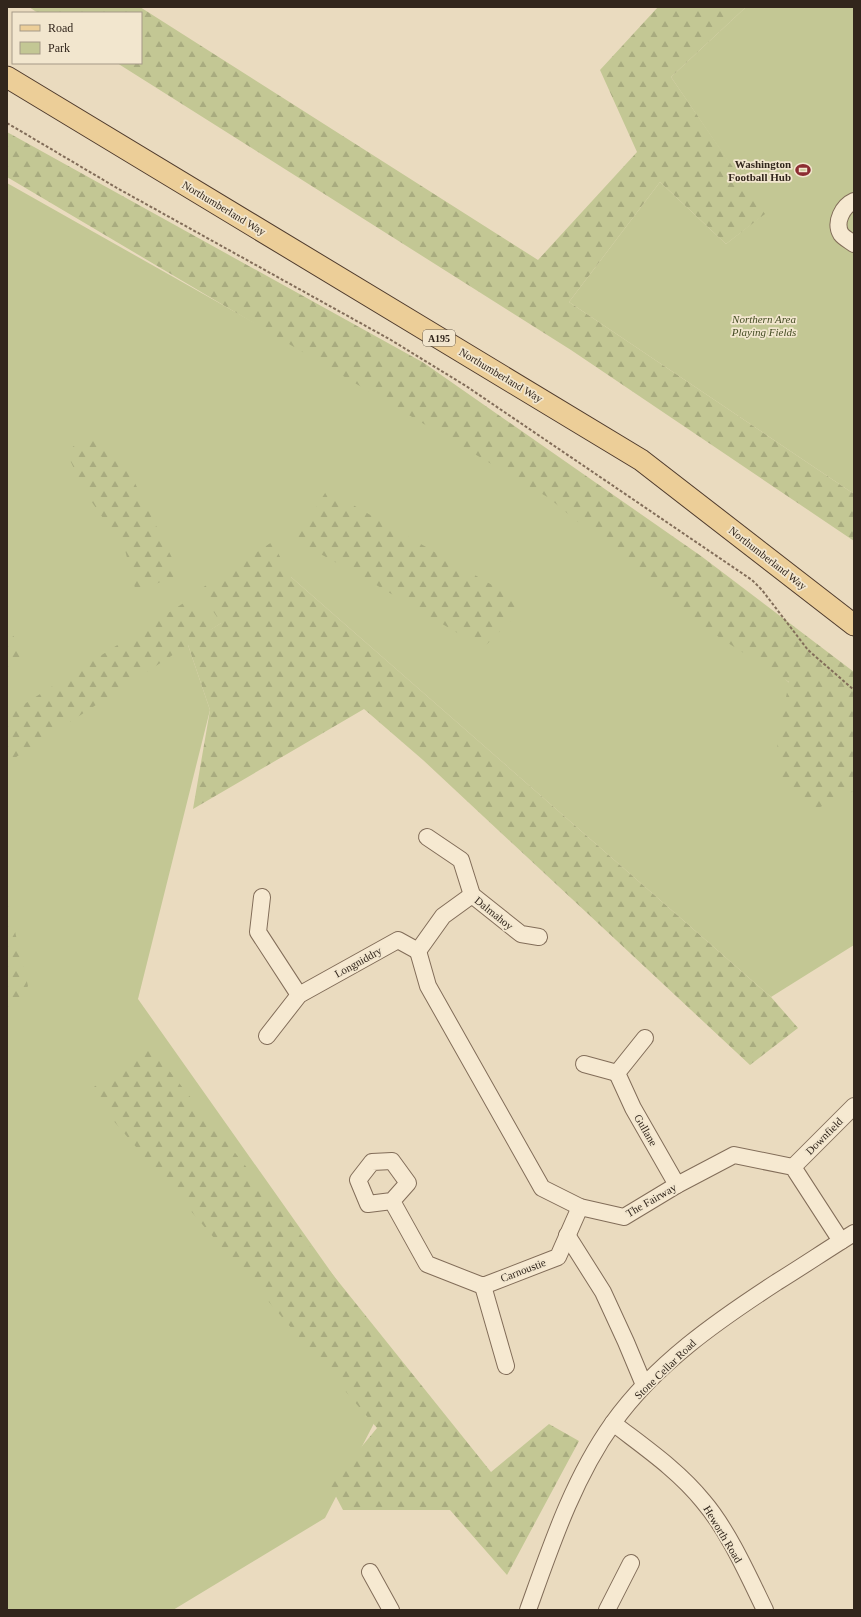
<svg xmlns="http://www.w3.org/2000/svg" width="861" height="1617" viewBox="0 0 861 1617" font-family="'Times New Roman',serif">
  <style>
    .green { fill: #c3c794 }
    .forest { fill: url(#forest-firs) }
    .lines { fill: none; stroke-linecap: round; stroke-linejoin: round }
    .minor-casing { stroke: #826d59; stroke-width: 18 }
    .major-casing { stroke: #4f3b2d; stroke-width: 23 }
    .path { stroke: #826d59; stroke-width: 2; stroke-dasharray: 3 2; stroke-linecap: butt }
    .minor { stroke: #f6e9d1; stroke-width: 16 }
    .major { stroke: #ecce98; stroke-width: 21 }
    .labels { text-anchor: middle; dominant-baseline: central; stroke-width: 3.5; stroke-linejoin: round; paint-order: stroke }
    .shield { fill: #f2e6ce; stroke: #6c6051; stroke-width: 1 }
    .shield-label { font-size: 10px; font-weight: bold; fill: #32261c }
    .poi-label { font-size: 11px; font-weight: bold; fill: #32261c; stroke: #f2e6ce; text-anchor: end }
    .street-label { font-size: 11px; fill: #32261c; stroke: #f2e6ce }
    .park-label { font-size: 11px; font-style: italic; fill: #454d24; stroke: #f2e6ce }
  </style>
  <defs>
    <pattern id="forest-firs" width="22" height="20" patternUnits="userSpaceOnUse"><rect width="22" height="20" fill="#c3c794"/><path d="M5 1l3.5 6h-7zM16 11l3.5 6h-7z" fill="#a8ab7f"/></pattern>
  </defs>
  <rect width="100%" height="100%" fill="#eadbbf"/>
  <g class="green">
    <path d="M746,7h108v487l-285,-192 91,-120 66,62 38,-30 -93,-137z"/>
    <path d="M7,183l593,335 254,221v206l-83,52 -480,-420 -103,68 22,65 -72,289 263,372 -76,147 -152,92h-166z"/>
  </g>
  <g class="forest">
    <path d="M29,7h111l398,253 99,-108 -37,-82 58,-63h88l-75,70 94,137 -39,30 -66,-62 -91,120 285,192v47l-283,-191 -454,-287h24v-50h-103z"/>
    <path d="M7,132l417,231 277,193 153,116v119l-38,18 -33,-25 -6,-41 12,-61 -111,-71 -45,-43 -84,-70 -542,-321z"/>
    <path d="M87,436l38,27 55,111 -44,18 -11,-42 -38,-55 -21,-43z"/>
    <path d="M327,490l200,115 -44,43 -117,-69 -71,-39z"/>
    <path d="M272,542l19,35 480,420 27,31 -48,37 -327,-305 -59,-51 -171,100 17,-99 -22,-65 -181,118v-48l183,-116 20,31 11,-7 -22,-33z"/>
    <path d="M7,629l24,27 -24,17z"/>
    <path d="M7,898l21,88 -21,39z"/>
    <path d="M151,1048l340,424 58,-48 30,17 -72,134 -57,-65h-107l-13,-25 47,-57 -289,-337z"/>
  </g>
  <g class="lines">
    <g class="minor-casing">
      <g id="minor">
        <path d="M854,201c-11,5 -20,21 -13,33 3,4 9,7 13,10"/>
        <path d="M427,837l34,23 11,35"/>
        <path d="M262,897l-4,35 41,63"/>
        <path d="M418,951l10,35 114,202 38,19 44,10 53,-32 57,-30 59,12 48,74"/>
        <path d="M418,951l25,-35 29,-21 49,39 18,3"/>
        <path d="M267,1036l32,-41 99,-55 20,11"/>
        <path d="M645,1038l-28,35 16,35 44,77"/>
        <path d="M584,1064l33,9"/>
        <path d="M793,1167l61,-61"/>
        <path d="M392,1201l-24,3 -10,-24 14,-18 20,-1 16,22 -16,18 35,63 56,22 75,-29 22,-50"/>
        <path d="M567,1235l36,57 23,50 18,43"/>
        <path d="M483,1286l23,80"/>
        <path d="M613,1423c31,24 65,47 90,78 25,29 45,74 62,109"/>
        <path d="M370,1572l21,38"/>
        <path d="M528,1610c23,-64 45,-131 85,-187 42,-59 104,-102 164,-141 26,-16 51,-33 77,-49"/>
        <path d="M607,1610l24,-47"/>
      </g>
    </g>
    <g class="major-casing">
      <path id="major" d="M7,77l634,383 213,165"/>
    </g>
    <path class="path" d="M7,123l110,65 274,152 75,46 286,194 10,10 46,60 46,40"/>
    <use href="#minor" class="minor"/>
    <use href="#major" class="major"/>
  </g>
  <defs>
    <g id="stadium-bare" transform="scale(1.2)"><path d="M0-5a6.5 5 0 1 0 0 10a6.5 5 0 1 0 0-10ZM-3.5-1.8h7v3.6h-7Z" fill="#8c2d32" stroke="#f2e6ce" stroke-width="2.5" paint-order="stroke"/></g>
  </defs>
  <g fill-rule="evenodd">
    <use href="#stadium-bare" x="803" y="170"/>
  </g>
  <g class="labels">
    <rect class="shield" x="423" y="330" width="32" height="16" rx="3"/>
    <g class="shield-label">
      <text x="439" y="338">A195</text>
    </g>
    <g class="poi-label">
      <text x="791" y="164">Washington<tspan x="791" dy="13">Football Hub</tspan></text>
    </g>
    <g class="street-label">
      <text transform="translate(224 208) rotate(31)">Northumberland Way</text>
      <text transform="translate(501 375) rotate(31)">Northumberland Way</text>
      <text transform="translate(768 558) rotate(38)">Northumberland Way</text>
      <text transform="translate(494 913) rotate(39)">Dalmahoy</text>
      <text transform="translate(358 962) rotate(-29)">Longniddry</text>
      <text transform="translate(646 1130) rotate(60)">Gullane</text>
      <text transform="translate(824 1136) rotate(-45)">Downfield</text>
      <text transform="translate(651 1200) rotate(-30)">The Fairway</text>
      <text transform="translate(523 1270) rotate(-21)">Carnoustie</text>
      <text transform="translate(665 1369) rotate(-44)">Stone Cellar Road</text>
      <text transform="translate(723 1534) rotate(59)">Heworth Road</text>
    </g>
    <g class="park-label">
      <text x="764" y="319">Northern Area<tspan x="764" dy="13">Playing Fields</tspan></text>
    </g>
  </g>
  <rect width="861" height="1617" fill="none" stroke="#32261c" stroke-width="16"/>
  <rect x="12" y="12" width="130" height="52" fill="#f2e6ce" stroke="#a59987"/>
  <rect x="20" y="25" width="20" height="6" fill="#ecce98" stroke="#a59987"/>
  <text x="48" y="32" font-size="12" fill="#32261c">Road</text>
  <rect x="20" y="42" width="20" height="12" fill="#c3c794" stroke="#a59987"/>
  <text x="48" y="52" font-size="12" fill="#32261c">Park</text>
</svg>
